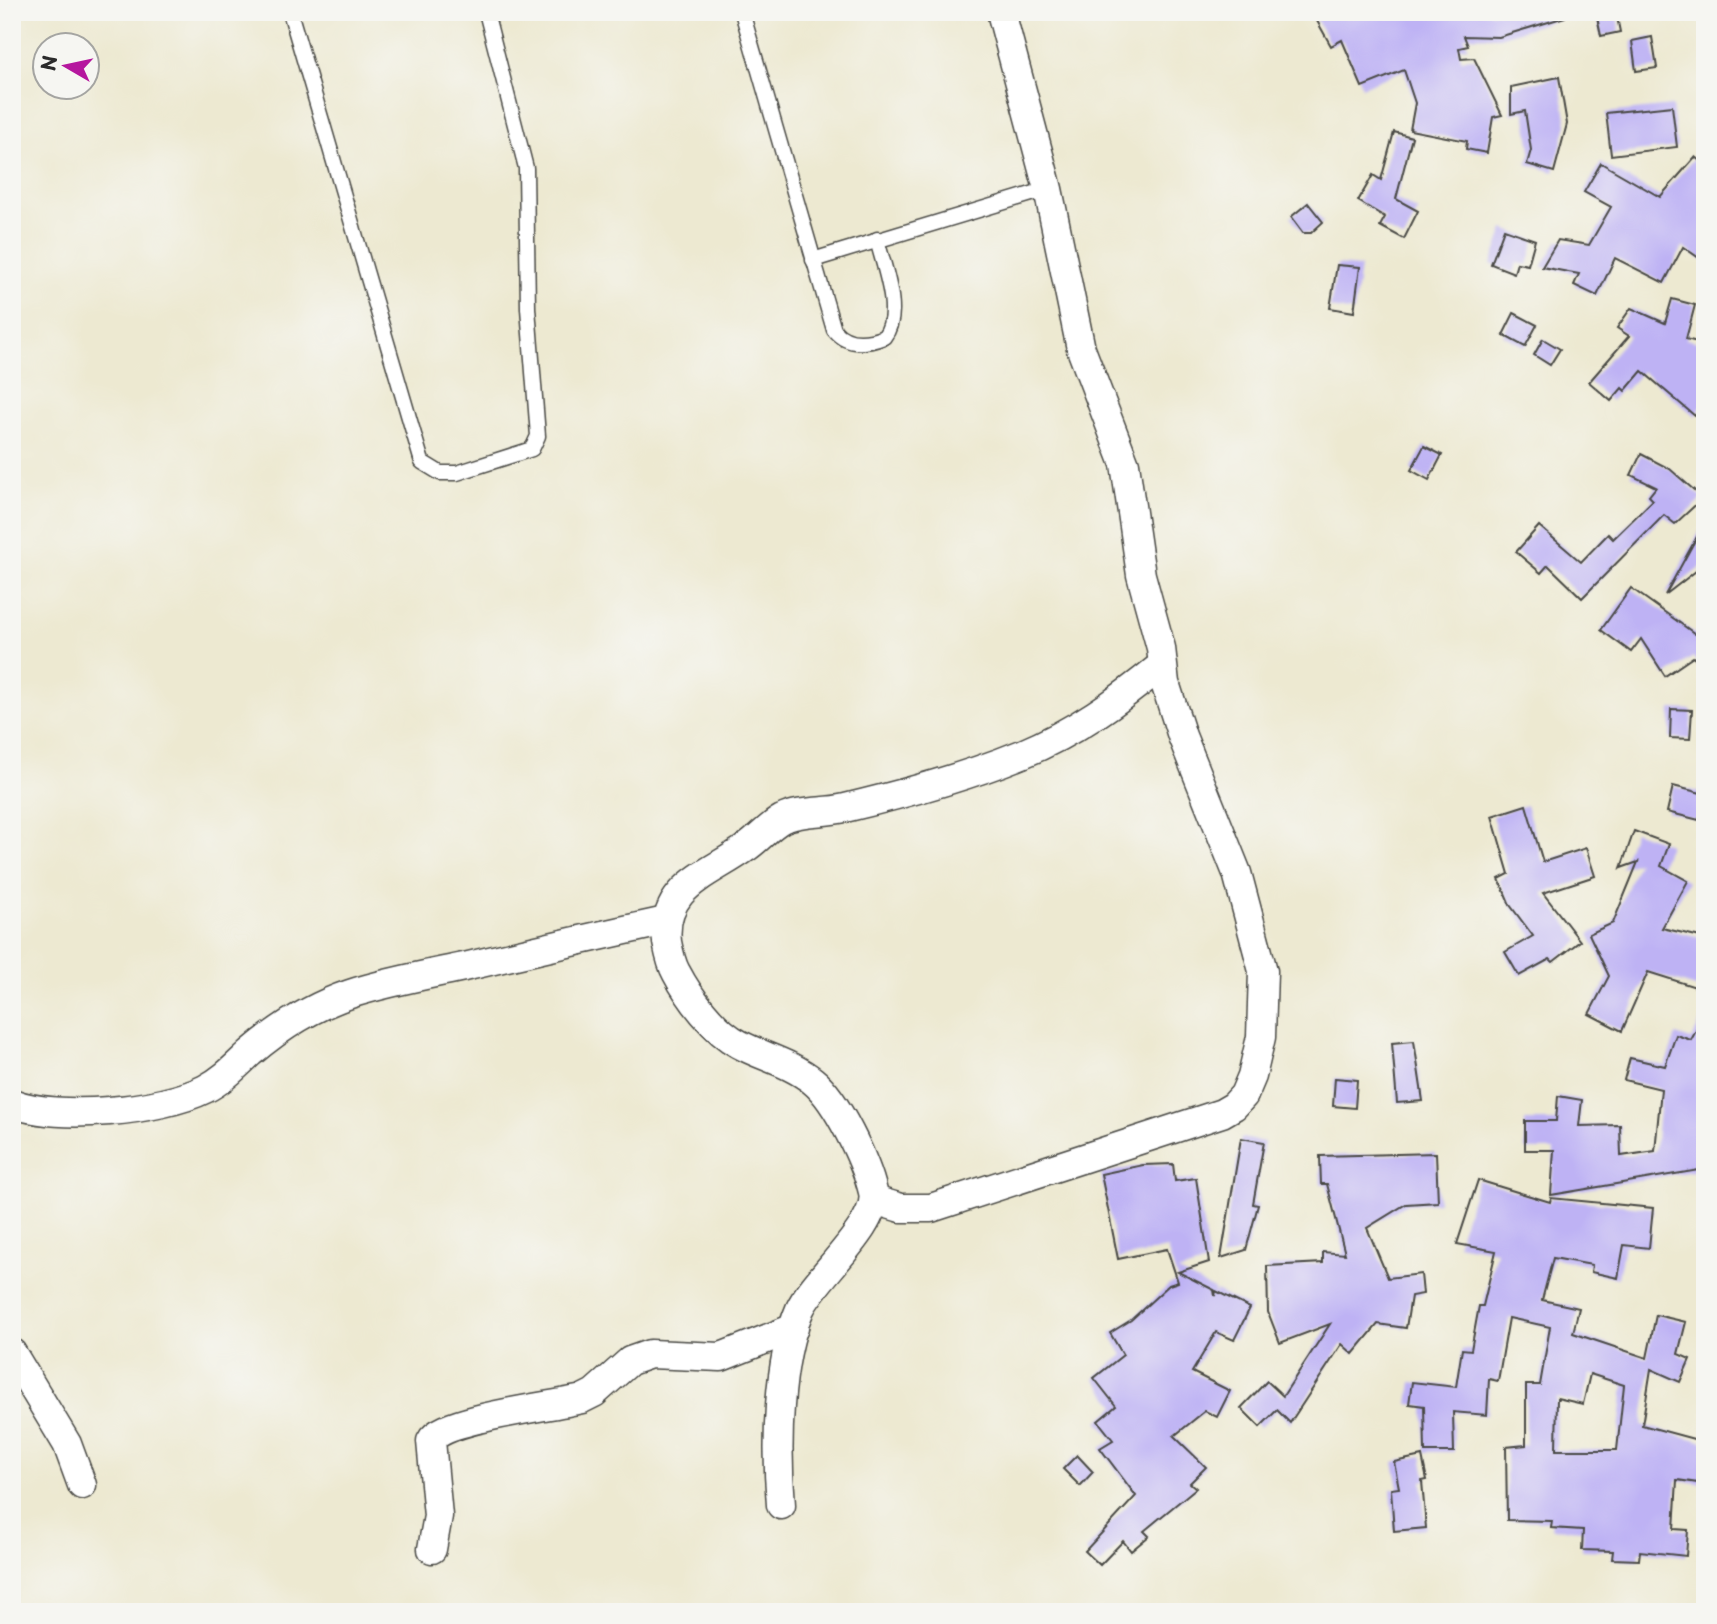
<svg xmlns="http://www.w3.org/2000/svg" width="1717" height="1624" viewBox="0 0 1717 1624" font-family="'Playpen Sans',sans-serif">
  <style>
    .building { fill: #beb2f4; fill-rule: evenodd }
    .lines { fill: none; stroke-linecap: round; stroke-linejoin: round }
    .lane-casing { stroke: #484844; stroke-width: 17 }
    .street-casing { stroke: #484844; stroke-width: 31 }
    .lane { stroke: #fff; stroke-width: 14 }
    .street { stroke: #fff; stroke-width: 28 }
  </style>
  <rect width="100%" height="100%" fill="#f6f6f2"/>
  <filter id="ink" filterUnits="userSpaceOnUse"><feTurbulence type="fractalNoise" baseFrequency=".0143" numOctaves="2"/><feDisplacementMap in="SourceGraphic" scale="14" xChannelSelector="R" yChannelSelector="G"/><feConvolveMatrix kernelMatrix="1 2 1 2 8 2 1 2 1" color-interpolation-filters="sRGB"/></filter>
  <filter id="wash" filterUnits="userSpaceOnUse"><feTurbulence type="fractalNoise" baseFrequency=".00686" numOctaves="4" result="noise"/><feDisplacementMap in="SourceGraphic" scale="28" xChannelSelector="R" yChannelSelector="G"/><feGaussianBlur stdDeviation="1.57" result="paint"/><feColorMatrix in="noise" values="0 0 0 0 0 0 0 0 0 0 0 0 0 0 0 0 0 1.4 0 .05"/><feComposite in="paint" operator="in"/></filter>
  <g filter="url(#wash)">
    <rect width="100%" height="100%" fill="#ede9d1"/>
    <g id="blocks">
      <g class="building">
        <path d="M1312,12h253v5l-66,20 -35,-1 4,10 -9,2 2,11 13,-1 28,57 -9,2 -6,36 -21,-4 1,-8 -57,-11 5,-27 -11,-33 -42,17 -20,-47 -11,6z"/>
        <path d="M1596,12h20l4,20 -19,4z"/>
        <path d="M1652,37l5,31 -21,3 -4,-30z"/>
        <path d="M1559,77l8,47 -13,48 -27,-8 4,-14 -6,-39 -14,3v-27z"/>
        <path d="M1672,106l5,41 -66,8 -5,-42z"/>
        <path d="M1394,132l18,5 -16,62 22,12 -14,28 -24,-13 5,-9 -27,-16 15,-26 8,5z"/>
        <path d="M1695,157l10,8v97l-22,-15 -19,36 -49,-25 -18,38 -23,-11 5,-11 -37,-7 16,-27 31,5 22,-38 -27,-15 17,-29 59,34z"/>
        <path d="M1308,203l15,19 -12,11h-8l-12,-16z"/>
        <path d="M1504,229l31,11 -7,25 -11,-2 -3,10 -23,-9z"/>
        <path d="M1337,265l23,2 -6,45 -24,-4z"/>
        <path d="M1672,299l23,6 -9,34 19,5v57l-10,15 -53,-45 -17,20 -3,-3 -11,13 -22,-19 40,-46 -12,-8 14,-20 34,15z"/>
        <path d="M1514,313l23,12 -12,22 -22,-12z"/>
        <path d="M1543,339l17,10 -10,16 -16,-10z"/>
        <path d="M1424,446l18,9 -13,25 -18,-10z"/>
        <path d="M1641,454l29,15 33,29 -28,26 -11,-9 -82,83 -34,-33 -7,8 -25,-21 23,-26 42,36 27,-28 5,5 40,-39 -4,-4 7,-9 -25,-12z"/>
        <path d="M1705,522v42l-40,31z"/>
        <path d="M1631,588l74,53v28l-12,-12 -28,19 -24,-37 -10,13 -30,-22z"/>
        <path d="M1671,709l21,1 -2,29 -20,-1z"/>
        <path d="M1673,786l32,8 -6,26 -32,-8z"/>
        <path d="M1526,805l17,57 43,-14 9,28 -52,17 37,48 -27,21 -3,-3 -31,17 -14,-24 28,-16 -23,-31 -11,-26 10,-5 -17,-58z"/>
        <path d="M1634,831l35,13 -8,22 27,15 -26,47 43,10v52l-57,-18 -26,59 -33,-17 20,-38 -20,-42 24,-11 25,-61 -17,6z"/>
        <path d="M1705,1014v155l-154,26 3,-45h-29v-29h31l2,-25 24,4 -3,26 41,-1 1,31 34,-5 6,-62 -37,-9 6,-22 35,8 11,-31 15,5z"/>
        <path d="M1414,1041l9,60 -26,2 -5,-60z"/>
        <path d="M1335,1078l22,2 -2,28 -22,-2z"/>
        <path d="M1241,1138l23,4 -11,62 5,1 -12,45 -25,8z"/>
        <path d="M1436,1153l2,49 -32,2 -39,24 21,50 33,-4 2,20 -12,2 -5,32 -28,-4 -25,30 -11,-10 -52,79 -13,-13 -17,17 -19,-19 26,-27 16,15 47,-72 -50,19 -12,-31 -1,-46 56,-3v-11l22,2 -18,-70h-6l-1,-28z"/>
        <path d="M1173,1164l2,17 21,-3 13,84 -31,10 36,18 1,6 1,-5 34,17 -16,32 -18,-8 -24,40 38,19 -13,26 -12,-6 -31,25 32,31 -16,16 6,5 -52,43 5,5 -18,15 -8,-10 -23,24 -15,-14 51,-55 -36,-48 13,-8 -15,-19 18,-15 -22,-28 29,-23 -13,-22 21,-13 38,-35 9,-3 -11,-33 -49,10 -17,-85 42,-9z"/>
        <path d="M1478,1180l72,22 1,-4 102,10 -4,40 -25,-3 -6,33 -27,-6 1,-7 -39,-7 -11,42 37,8 -6,25 74,25 9,-43 30,7 -8,32 12,5 -10,23 -29,-13 -9,56 63,17v42l-28,-4 -3,49 14,1 -2,26 -46,-5 -1,9 -27,-1 1,-8 -31,-1 1,-20 -32,-2 1,-7 -45,-1 -1,-73 20,-2v-60h14l10,-58 -41,-9 -11,63 -9,-2 -2,36 -34,-3 1,40h-29l-1,-46 -15,-2 3,-22 44,5 6,-38 9,1 8,-44h4l13,-55 -39,-7zM1590,1374l34,11 -7,65h-61l1,-52 26,6z"/>
        <path d="M1077,1455l16,17 -13,14 -17,-17z"/>
        <path d="M1422,1456l5,24 -5,1 4,47 -32,3 -3,-42 8,-1 -5,-26z"/>
      </g>
    </g>
  </g>
  <g filter="url(#ink)">
    <use href="#blocks" fill-opacity="0" stroke="#484844" stroke-width="2"/>
    <g class="lines">
      <g class="lane-casing">
        <g id="lane">
          <path d="M290,12l132,450 18,11h17l75,-24 6,-13 -10,-128 -2,-140 -40,-156"/>
          <path d="M742,12l92,318c13,16 32,14 50,7 19,-24 -1,-71 -7,-98"/>
          <path d="M813,260l235,-71"/>
        </g>
      </g>
      <g class="street-casing">
        <g id="street">
          <path d="M12,1103c46,18 149,8 193,-14 18,-9 31,-23 45,-36 29,-25 64,-47 100,-59 37,-12 76,-19 114,-27 67,-16 134,-31 202,-46"/>
          <path d="M874,1200l27,8h30l291,-95 12,-7 10,-11 8,-19 9,-39 2,-66 -26,-98 -55,-137 -17,-53 -4,-35 -20,-73 -16,-111 -44,-115 -33,-160 -47,-177"/>
          <path d="M12,1353l55,91 15,41"/>
          <path d="M781,1505c-5,-57 -4,-143 19,-196 14,-31 80,-85 73,-117 -7,-30 -36,-92 -60,-111 -22,-18 -50,-24 -74,-37 -25,-13 -50,-47 -63,-72 -5,-9 -7,-20 -9,-30 -6,-56 42,-67 80,-95 12,-8 22,-21 35,-28 18,-9 43,-6 63,-11 59,-14 121,-31 177,-54 53,-22 96,-53 140,-89"/>
          <path d="M432,1549l6,-33 -7,-75c9,-22 123,-35 151,-42l12,-6 36,-32 20,-7 71,3 73,-29"/>
        </g>
      </g>
      <use href="#lane" class="lane"/>
      <use href="#street" class="street"/>
    </g>
  </g>
  <rect width="1717" height="1624" fill="none" stroke="#f6f6f2" stroke-width="42"/>
  <g transform="translate(66 66) rotate(279)"><circle r="33" fill="#f6f6f2" stroke="#a5a5a2" stroke-width="2"/>
  <path d="M0-5L12 26L0 18L-12 26Z" fill="#b5179e"/>
  <text y="-10" font-size="19" font-weight="bold" text-anchor="middle" fill="#2b2b2b">N</text>
  </g>
</svg>
